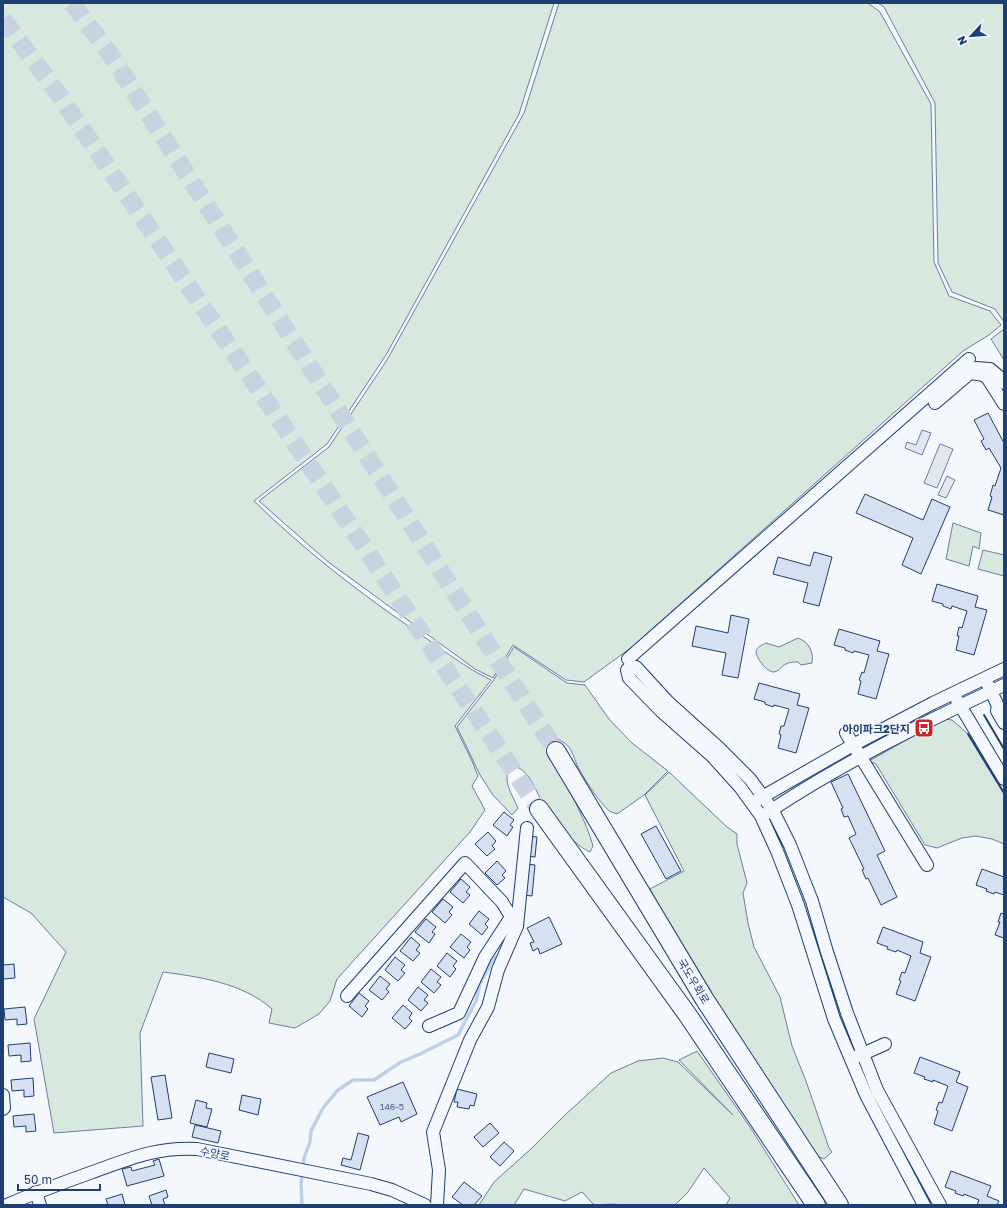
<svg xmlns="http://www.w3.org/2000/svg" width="1007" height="1208" viewBox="0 0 1007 1208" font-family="'Golos Text','Noto Sans KR',sans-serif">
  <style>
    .green { fill: #d7e8df; stroke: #687fa3 }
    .parking { fill: #e3e8f0; stroke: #687fa3 }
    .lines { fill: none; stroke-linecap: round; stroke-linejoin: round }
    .stream { stroke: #bed0e5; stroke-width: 3.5 }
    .building { fill: #d5e0f0; stroke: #1d3f73 }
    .highway-tunnel { stroke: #c9d2e0; stroke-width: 18; stroke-dasharray: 18 9; stroke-linecap: butt }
    .minor-casing { stroke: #1d3f73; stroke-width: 14 }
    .highway-casing { stroke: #1d3f73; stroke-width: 20 }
    .minor { stroke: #f4f7fb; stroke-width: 12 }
    .highway { stroke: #f4f7fb; stroke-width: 18 }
    .wall { stroke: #1d3f73; stroke-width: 2 }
    .labels { text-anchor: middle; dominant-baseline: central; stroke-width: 3; stroke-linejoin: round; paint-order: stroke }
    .number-label { font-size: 9px; fill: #4b6792 }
    .poi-label { font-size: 11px; font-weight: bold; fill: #1d3f73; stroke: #f4f7fb; text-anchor: end }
    .street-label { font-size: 11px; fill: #1d3f73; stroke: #f4f7fb }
  </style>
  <rect width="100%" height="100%" fill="#f4f7fb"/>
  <g class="green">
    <path d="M3,3h551l-35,111 -133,241 -59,89 -73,57c51,50 107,93 166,133 23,16 46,34 71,46l-36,46 17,35 6,15 -6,10 13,24 -15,22 -133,147 -7,22 -11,13 -24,14 -26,-5 3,-14c-29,-26 -72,-32 -109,-37l-23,61 3,93 -89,7 -20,-114 32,-67 -35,-39 -28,-16z"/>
    <path d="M559,3h309l12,9 51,92 3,158 15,34 41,15 11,14 -12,10 -26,16 -331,296 -48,35 -18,-2 -53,-35 -20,33 -18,-9 -148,-108 -68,-60 70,-54 58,-87 137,-247z"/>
    <path d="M878,3h126v319l-9,-13 -43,-17 -14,-29 -3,-160 -51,-96z"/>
    <path d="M1004,329v31l-13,-21z"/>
    <path d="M953,523l28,10 -2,16 -6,-3 -4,20 -23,-7z"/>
    <path d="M983,550l21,5v21l-26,-7z"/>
    <path d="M798,638c11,4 16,14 14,25l-11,2 -3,-3c-4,0 -9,0 -12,2 -5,2 -7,8 -13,8 -6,0 -18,-15 -17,-21 1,-4 6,-6 10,-8l13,4z"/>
    <path d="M514,647l53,36 18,2 24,34 23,24 36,28 -24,24 -27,19c-2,-1 -4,-1 -6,-2 -9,-5 -28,-35 -33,-45 -6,-13 -6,-22 -21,-28l-8,6c1,11 7,19 12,29 12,24 25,47 32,72l-3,6c-20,-9 -39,-36 -50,-54 -5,-10 -11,-25 -21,-30 -3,-2 -7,-1 -9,-1 -8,14 2,27 8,41l-6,7 -19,-20 -13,-20 -23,-48 36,-46z"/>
    <path d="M944,719l8,1 16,14 36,59v51l-12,-5 -16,-3 -14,2 -25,10 -12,-3 -49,-81 -7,-3z"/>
    <path d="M669,772l58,55 10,7v10l10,39 -4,10 5,30 6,24 26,50 12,49 14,35 23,67 3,4 -8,7 -11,-5 -145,-229 -18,-36 34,-18 -39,-76z"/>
    <path d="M697,1051l53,76 49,78h-73l4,-7 -26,-30 -16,24 -13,13h-54c-9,-2 -18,0 -27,0l-12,-13 -17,9 -41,-12 -10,16h-35l15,-23 39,-35 32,-32 46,-42 27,-12 25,-3 15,4 55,53 -54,-55z"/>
  </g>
  <g class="parking">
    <path d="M922,430l9,3 -9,22 -17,-7 2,-6 9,3z"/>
    <path d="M940,444l13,5 -16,39 -13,-5z"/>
    <path d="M947,476l8,4 -9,18 -8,-3z"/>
  </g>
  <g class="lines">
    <path class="stream" d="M302,1205l-1,-21 3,-26 6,-16 1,-11 12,-23 15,-18 15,-10h21l27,-18 19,-8 38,-19 18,-34 4,-18 15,-26"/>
  </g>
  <g class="building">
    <path d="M988,413l16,30v72l-16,-5 4,-13 -2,-1 3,-11 2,1 6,-18 -12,-20 -3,2 -5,-9 3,-2 -10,-19z"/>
    <path d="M865,494l58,26 9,-21 18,8 -29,67 -19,-9 11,-27 -57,-25z"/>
    <path d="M814,552l18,5 -13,49 -16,-4 5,-19 -35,-9 5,-17 32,9z"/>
    <path d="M937,584l41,12 -3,11 12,3 -13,45 -18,-5 3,-14h-2l2,-9 3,1 5,-17 -15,-5 -1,3 -8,-3v-2l-11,-3z"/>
    <path d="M731,615l18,4 -11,59 -16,-3 4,-22 -34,-7 4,-20 32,7z"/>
    <path d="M839,629l41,12 -3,10 12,3 -13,45 -18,-5 3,-13 -2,-1 3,-8 2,1 5,-18 -15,-4 -1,2 -8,-3v-2l-11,-3z"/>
    <path d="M759,683l41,11 -3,11 12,3 -13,45 -18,-5 3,-13 -2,-1 2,-8h3l5,-17 -15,-4 -1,2 -8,-3v-2l-11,-3z"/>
    <path d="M848,774l37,77 -8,4 20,42 -16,8 -13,-27 -2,1 -4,-9 2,-1 -15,-31 7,-4 -8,-18 -4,1 -3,-8 2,-1 -12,-26z"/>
    <path d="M504,812l10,8 -4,5 3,2 -6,9 -14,-11z"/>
    <path d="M656,826l25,45 -15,8 -25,-45z"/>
    <path d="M488,832l8,9 -4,5 3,3 -8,7 -12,-12z"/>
    <path d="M528,836l9,1 -2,20 -9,-1z"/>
    <path d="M497,861l9,10 -4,4 3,3 -8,7 -12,-12z"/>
    <path d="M526,864l9,1 -3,31 -9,-1z"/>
    <path d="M982,869l22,8v18l-9,-3 -1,2 -8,-3 1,-2 -11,-4z"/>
    <path d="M461,879l9,8 -4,5 4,3 -7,8 -13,-11z"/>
    <path d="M443,899l10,8 -4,5 3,3 -7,8 -13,-11z"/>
    <path d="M479,911l10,8 -4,5 3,3 -6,8 -13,-11z"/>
    <path d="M1001,913l3,1v-1v25l-9,-3 5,-13h-2z"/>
    <path d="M549,917l13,27 -22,10 -2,-6 -5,3 -3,-8 4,-1 -7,-14z"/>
    <path d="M426,919l10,8 -4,5 3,2 -6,9 -14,-11z"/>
    <path d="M883,927l40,15 -3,11 11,4 -16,44 -19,-7 5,-13 -2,-1 3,-8 3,1 6,-17 -14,-6 -1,2 -9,-3 1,-2 -11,-4z"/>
    <path d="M461,934l10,8 -4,5 3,3 -6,8 -14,-11z"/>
    <path d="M411,937l9,8 -4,5 4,3 -7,8 -13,-10z"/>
    <path d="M447,953l10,8 -4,5 3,3 -6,8 -13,-11z"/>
    <path d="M395,957l10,8 -4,5 4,3 -7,8 -13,-11z"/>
    <path d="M14,964l1,14 -12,1v-14z"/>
    <path d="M431,969l10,8 -4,5 4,3 -7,8 -13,-11z"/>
    <path d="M380,976l10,8 -4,5 3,3 -7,8 -13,-10z"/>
    <path d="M418,987l10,8 -4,5 4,3 -7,8 -13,-11z"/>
    <path d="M359,993l10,8 -4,5 3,3 -6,8 -13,-11z"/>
    <path d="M403,1005l9,8 -3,5 3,3 -7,8 -13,-11z"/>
    <path d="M25,1007l2,17 -10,1v-6l-12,1 -1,-11z"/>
    <path d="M30,1043l1,18 -10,1v-7l-12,1 -1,-11z"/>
    <path d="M209,1053l25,6 -3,14 -25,-6z"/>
    <path d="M920,1057l40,15 -4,10 12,5 -16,44 -18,-7 4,-13 -2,-1 3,-8 3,1 6,-17 -15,-6v2l-9,-3 1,-2 -11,-4z"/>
    <path d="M165,1075l7,43 -14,2 -7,-43z"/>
    <path d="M33,1078l1,18 -10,1v-7l-12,1 -1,-11z"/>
    <path d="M403,1082l14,32 -16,8 -2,-5 -19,8 -13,-28z"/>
    <path d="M457,1089l20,5 -3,12 -4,-1 -1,4 -12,-2 1,-5h-4z"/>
    <path d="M242,1095l19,4 -3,16 -19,-5z"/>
    <path d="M196,1100l11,3 -1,5 6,1 -5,18 -17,-4z"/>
    <path d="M34,1114l2,17 -10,1v-6l-12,1 -1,-11z"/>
    <path d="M490,1123l9,10 -16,14 -9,-10z"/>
    <path d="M195,1125l26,6 -3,12 -26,-6z"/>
    <path d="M358,1133l11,3 -9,34 -19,-5 2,-7 8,2z"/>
    <path d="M504,1142l10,9 -14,15 -10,-9z"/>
    <path d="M159,1159l5,17 -37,10 -5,-17 9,-2 1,4 23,-6 -2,-4z"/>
    <path d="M951,1171l40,15 -4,10 12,5 -2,4h-20l2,-5 -15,-6 -1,2 -8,-3 1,-2 -11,-4z"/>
    <path d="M464,1182l18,14 -8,9h-11l-11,-8z"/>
    <path d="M166,1190l2,7 -5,2 2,6h-13l-3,-9z"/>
    <path d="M122,1194l3,11h-17l-2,-6z"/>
  </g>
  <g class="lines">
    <g class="highway-tunnel">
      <path d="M72,3l38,51 446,697"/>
      <path d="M3,19l54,73 211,311 271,406"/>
    </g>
    <g class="minor-casing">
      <g id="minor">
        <path d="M971,373l13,2 4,4 16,25"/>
        <path d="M935,403l41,-35 14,1 12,10 2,4"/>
        <path d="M628,659l341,-300"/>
        <path d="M988,685l10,21 6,5"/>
        <path d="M957,700l47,79"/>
        <path d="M998,706l-1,5 7,12"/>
        <path d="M846,733l81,132"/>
        <path d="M757,800l96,-55 80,-42 71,-34"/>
        <path d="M767,813c75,-50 156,-90 237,-128"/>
        <path d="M347,996l118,-133 37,39 15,24"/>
        <path d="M429,1026l30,-13 26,-56 26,-40"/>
        <path d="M856,1057l29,-13"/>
        <path d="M3,1095l1,13 -1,1"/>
        <path d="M36,1192l4,13"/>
        <path d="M7,1205c27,-12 55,-22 83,-32 39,-14 65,-26 107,-24l174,35 21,6 33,15"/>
        <path d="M437,1205l2,-35 -6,-38 37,-92 18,-33 10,-37 19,-44 10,-98"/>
        <path d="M924,1205l-58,-110 -32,-76 -36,-114 -21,-54 -16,-35 -21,-29 -28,-31 -51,-45 -32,-33 -2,-8 3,-3h6l32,35 51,46 31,31 22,30 18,36 22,56 15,51 20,61 30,77 63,115"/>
      </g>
    </g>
    <g class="highway-casing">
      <g id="highway">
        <path d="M556,751l149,249 134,205"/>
        <path d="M539,809l148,205 129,191"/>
      </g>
    </g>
    <use href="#minor" class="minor"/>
    <use href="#highway" class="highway"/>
    <g class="wall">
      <path d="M984,715l20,34"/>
      <path d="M968,734l36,59"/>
    </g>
  </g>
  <defs>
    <g id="bus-square" transform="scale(1)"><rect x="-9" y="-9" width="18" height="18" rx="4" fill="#c62828" stroke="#f4f7fb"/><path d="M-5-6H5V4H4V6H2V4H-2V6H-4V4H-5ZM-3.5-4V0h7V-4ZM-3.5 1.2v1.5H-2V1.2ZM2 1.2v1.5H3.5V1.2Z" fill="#fff"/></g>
  </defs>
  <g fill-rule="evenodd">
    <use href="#bus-square" x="924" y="728"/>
  </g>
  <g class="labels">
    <g class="number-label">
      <text x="392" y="1106">146-5</text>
    </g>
    <g class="poi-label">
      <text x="910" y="728">아이파크2단지</text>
    </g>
    <g class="street-label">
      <text transform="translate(694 981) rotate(59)">국도우회로</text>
      <text transform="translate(215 1153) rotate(11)">수양로</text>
    </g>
  </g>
  <rect width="1007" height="1208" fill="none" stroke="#1d3f73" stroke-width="8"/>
  <g transform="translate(971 36) rotate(244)" stroke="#f4f7fb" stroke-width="3" paint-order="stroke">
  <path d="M0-3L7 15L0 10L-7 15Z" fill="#1d3f73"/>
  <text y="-6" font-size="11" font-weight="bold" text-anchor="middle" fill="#1d3f73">N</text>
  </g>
  <path d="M18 1184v6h82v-6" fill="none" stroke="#1d3f73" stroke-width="2"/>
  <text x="24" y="1184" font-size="12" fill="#1d3f73" stroke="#f4f7fb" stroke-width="3" paint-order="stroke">50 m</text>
</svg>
